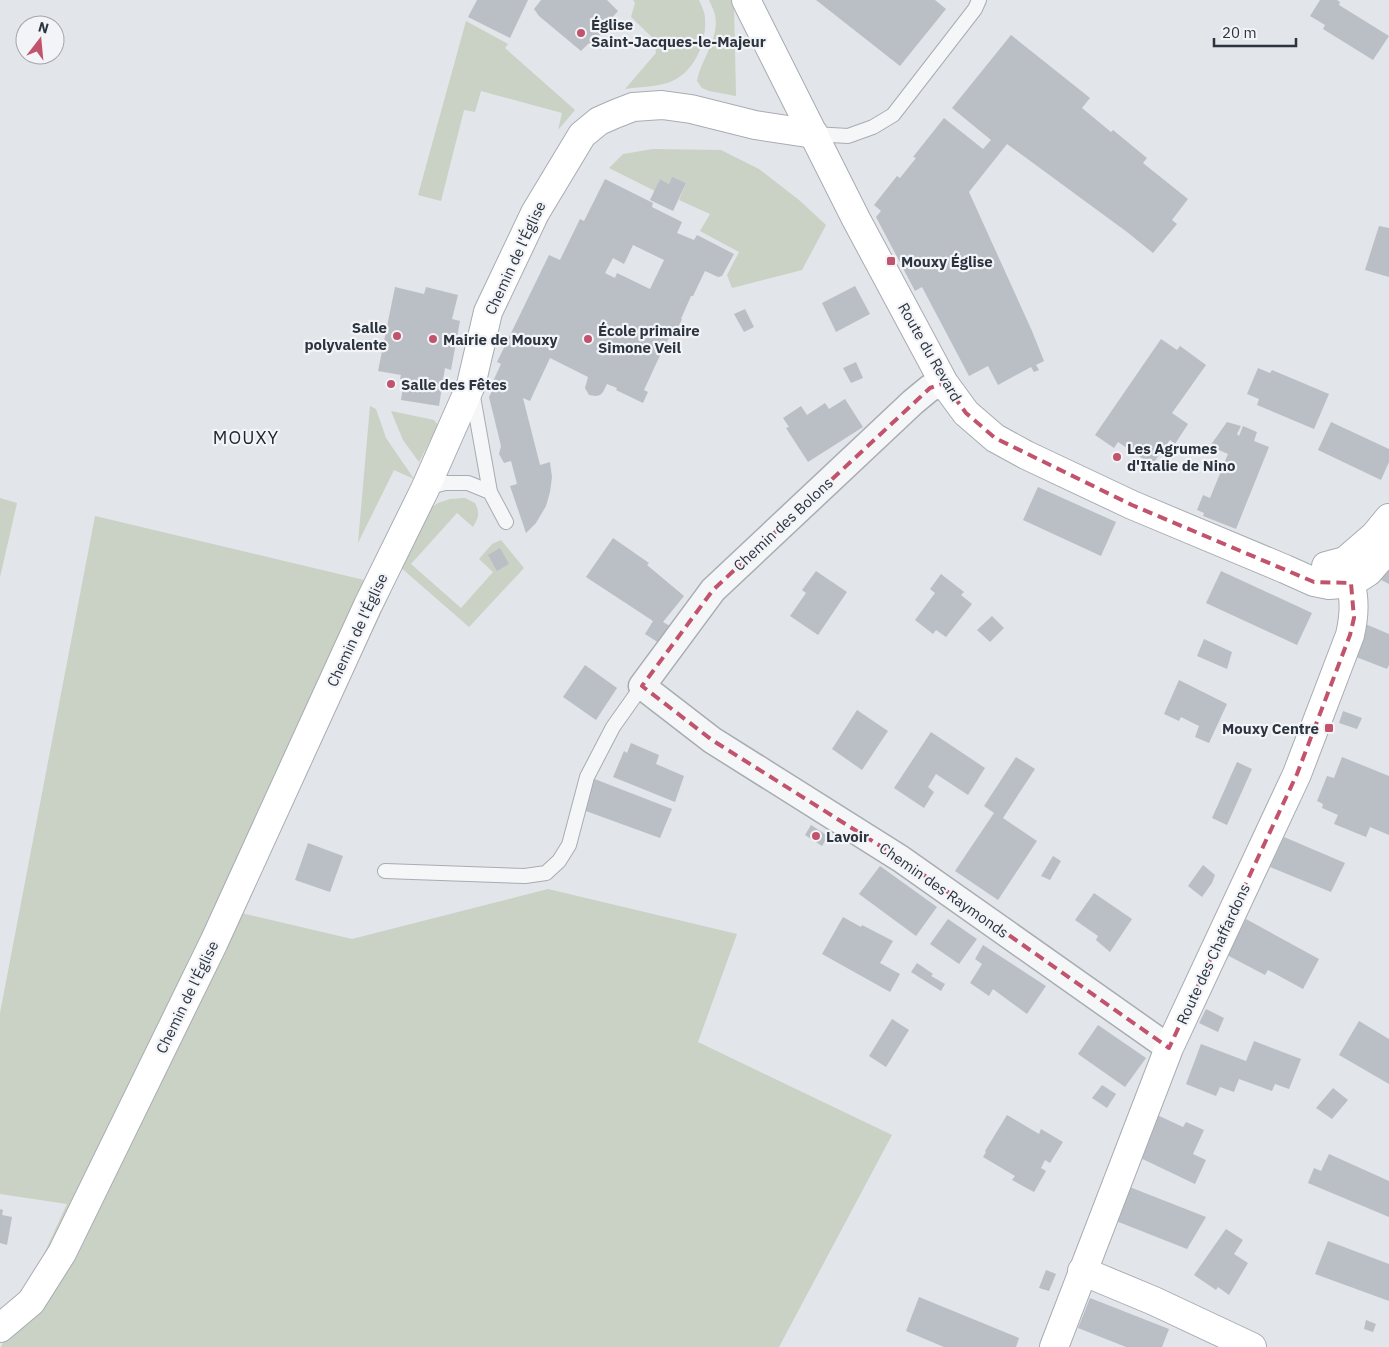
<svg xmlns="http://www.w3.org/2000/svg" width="1389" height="1347" viewBox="0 0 1389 1347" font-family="'IBM Plex Sans',sans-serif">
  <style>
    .green { fill: #c9d2c4 }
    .building { fill: #babfc6; fill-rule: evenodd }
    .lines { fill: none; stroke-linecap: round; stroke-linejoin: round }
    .lane-casing { stroke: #a8acb3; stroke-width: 16 }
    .street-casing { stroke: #a8acb3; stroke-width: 29 }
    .secondary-casing { stroke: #a8acb3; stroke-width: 30 }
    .lane { stroke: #f5f6f8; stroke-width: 14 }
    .street { stroke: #f5f6f8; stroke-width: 26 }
    .secondary { stroke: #fff; stroke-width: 28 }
    .marked { fill: none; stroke: #c2536c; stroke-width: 4; stroke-dasharray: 10 6; stroke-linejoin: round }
    .poi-dot { fill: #c2536c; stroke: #f2f4f7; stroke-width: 2 }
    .labels { text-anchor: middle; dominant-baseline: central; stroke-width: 4.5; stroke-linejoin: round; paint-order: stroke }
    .poi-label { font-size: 15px; font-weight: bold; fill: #2c3440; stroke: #f2f4f7; text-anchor: start }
    .street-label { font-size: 15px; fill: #2c3440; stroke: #f2f4f7 }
    .quarter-label { font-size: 18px; letter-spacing: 1px; fill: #1e2531; stroke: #f2f4f7 }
  </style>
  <rect width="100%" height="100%" fill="#e2e5e9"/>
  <g class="green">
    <path d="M633,0h66c2,5 6,12 6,18 2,26 -12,57 -38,65 -13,4 -29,4 -42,6l31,-36 -2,-14 -23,-22 4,-14z"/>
    <path d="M709,0h22l3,7 2,89 -27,-5 -7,-3 -5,-7c4,-22 23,-42 18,-66 -1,-5 -4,-10 -6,-15z"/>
    <path d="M466,21l42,23 -3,4 70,62 -17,20 4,-17 -81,-22 -6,21 -11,-2 -23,91 -23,-6z"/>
    <path d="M653,149l68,1 38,19 40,31 27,25 -24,45 -70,18 -5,-13 12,-23 -39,-21 10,-17 -31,-14 7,-17 -14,-5 -3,6 -9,-5 -5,12 -46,-23 14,-14z"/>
    <path d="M370,406l6,3 10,29 28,41 -20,-9 -36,73z"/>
    <path d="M391,411l43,9 4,5 -19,37 -16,-22z"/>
    <path d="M0,498l17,5 -17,74z"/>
    <path d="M465,498l10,5c5,11 4,13 -2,24l-16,-14 -46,51 50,44 32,-36 -14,-13 13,-15 9,-4 23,28 -55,59 -70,-61 27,-55 12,-8 12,-4z"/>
    <path d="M95,516l269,64 27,12 -150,321 111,26 196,-50 189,45 -39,108 194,93 -113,212h-778l66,-143 -67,-10v-181z"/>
  </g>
  <g class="building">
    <path d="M477,0h51l-18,38 -42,-21z"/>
    <path d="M541,0h66l11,11 -9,10 2,2 -20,22 -2,-2 -8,8 -42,-35 -5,-7z"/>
    <path d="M816,0h119l11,9 -46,57z"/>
    <path d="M1320,0h17l3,2 -1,3 50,31 -16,24 -50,-31 2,-4 -15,-9z"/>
    <path d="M1011,35l79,63 -8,10 29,24 2,-2 34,28 -4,5 45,36 -16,21 5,4 -24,29 -26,-21 -120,-88 -38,48 63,139 12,30 -8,4 3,5 -5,2 -3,-5 -33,18 -10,-19 -19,10 -47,-89 -7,4 -39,-74 5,-6 -7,-6 23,-29 3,2 16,-20 -3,-1 31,-39 39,31 8,-9 -39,-32z"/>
    <path d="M672,177l14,6 -13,28 -23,-11 10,-21 9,5z"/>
    <path d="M605,179l48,24 -1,4 30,15 -5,11 17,7 3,-5 37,19 -12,22 -4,1 -13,-6 -12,25h-2l-10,23h1l-5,11 -3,-2 -11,21 -19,41 4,2 -5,11 -27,-13 1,-2 -10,-4 -4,8 -3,3 -4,1 -7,-1 -4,-7 3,-11 -38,-19 -20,43 -7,-3 17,67 10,-3 2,15 -2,15 -4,14 -10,17 -10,10 -16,-47 7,-2 -6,-23 -7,2 -5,-9 2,-8 -12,-49 3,-6 -3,-1 12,-26 -4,-2 52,-107 11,5 20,-41 4,2zM633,245l31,15 -14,29 -33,-16 -2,5 -10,-5 8,-15 11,6z"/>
    <path d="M1379,226l10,2v49l-24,-7z"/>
    <path d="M855,286l15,28 -34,18 -14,-29z"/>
    <path d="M395,287l29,7 2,-7 32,8 -6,24 8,2 -9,49 -6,-2 -6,38 -38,-6 3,-20 -4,-1 1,-4 -23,-4z"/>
    <path d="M745,309l9,18 -10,5 -10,-18z"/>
    <path d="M1161,339l16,11 3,-4 26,19 -34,48 16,11 -13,20 -5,-4 -18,25 -34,-23 -4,6 -19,-13z"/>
    <path d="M856,362l7,16 -12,5 -8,-15z"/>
    <path d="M1258,368l12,5 2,-3 57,24 -15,35 -57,-24 2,-6 -12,-5z"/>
    <path d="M845,399l18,28 -55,35 -22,-34 3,-1 -6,-9 18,-12 6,9 18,-12 4,6z"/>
    <path d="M1227,422l14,4 -4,8 2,2 4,-10 14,6 -3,9 15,6 -33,82 -33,-13 1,-3 -7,-3 6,-15 7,3 18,-44 -18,-8z"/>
    <path d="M1331,422l58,27v13l-8,18 -63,-30z"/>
    <path d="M1038,487l78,35 -15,34 -78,-36z"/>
    <path d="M613,538l36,25 -2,2 37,31 -21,26 7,4 -11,17 -14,-9 8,-13 -67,-44z"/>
    <path d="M500,548l9,16 -12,7 -9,-16z"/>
    <path d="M1389,559v25l-10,-5z"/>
    <path d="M816,571l31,21 -29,43 -28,-19 16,-23 -4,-3z"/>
    <path d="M1221,571l91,42 -15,32 -91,-42z"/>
    <path d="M941,574l23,18 -3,3 11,9 -26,33 -10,-7 -3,4 -18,-14 20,-27 -5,-4z"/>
    <path d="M992,616l12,12 -14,14 -13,-12z"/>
    <path d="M1363,623l26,11v31l-2,4 -36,-14z"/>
    <path d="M1204,639l28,13 -5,17 -30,-13z"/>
    <path d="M585,665l32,23 -21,32 -33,-23z"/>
    <path d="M1179,680l48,24 -18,39 -14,-6 4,-11 -18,-9 -2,4 -15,-7z"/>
    <path d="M857,710l31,21 -26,39 -30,-21z"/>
    <path d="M1343,711l19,7 -5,11 -18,-6z"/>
    <path d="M931,732l54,36 -17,27 -32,-21 -8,13 6,5 -10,16 -30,-20z"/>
    <path d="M631,743l28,12 -3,9 28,12 -9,26 -62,-25 11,-26 3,2z"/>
    <path d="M1016,757l19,12 -32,49 34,23 -39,59 -43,-29 39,-58 -10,-7z"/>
    <path d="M1342,757l47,19v59l-19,-8 -4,10 -32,-13 4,-9 -16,-7 1,-4 -6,-3 10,-25 7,2z"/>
    <path d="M1237,762l15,7 -25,56 -15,-7z"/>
    <path d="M592,778l80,31 -12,29 -77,-28z"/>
    <path d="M811,825l17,11 -6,10 -17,-11z"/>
    <path d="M1284,837l61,26 -14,29 -61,-25z"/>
    <path d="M308,843l35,13 -13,36 -35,-12z"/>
    <path d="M1053,856l8,5 -11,19 -9,-4z"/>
    <path d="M1203,865l12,10 -3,8 -10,14 -14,-11z"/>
    <path d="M880,866l57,41 -21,29 -57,-42z"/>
    <path d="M1094,893l38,26 -22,33 -14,-12 2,-4 -23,-16z"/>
    <path d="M843,917l18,10 1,-2 31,16 -13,22 20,11 -10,18 -68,-38z"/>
    <path d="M948,919l29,20 -18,25 -29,-20z"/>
    <path d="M1246,919l73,40 -16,30 -35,-19 -3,5 -38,-20z"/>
    <path d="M983,945l63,41 -19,28 -34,-25 -4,7 -19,-13 12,-19 -7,-5z"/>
    <path d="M917,963l16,11 -2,2 14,8 -4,7 -30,-19z"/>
    <path d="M1206,1009l18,9 -6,14 -19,-9z"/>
    <path d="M892,1019l17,11 -23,37 -17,-11z"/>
    <path d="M1359,1021l30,18v45l-50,-29z"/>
    <path d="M1098,1025l48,33 -21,29 -47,-33z"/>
    <path d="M1254,1041l47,18 -12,30 -14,-5 -3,7 -33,-12 -5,13 -14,-5 -4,9 -30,-12 15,-40 45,17z"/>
    <path d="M1102,1085l14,9 -9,14 -15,-10z"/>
    <path d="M1333,1088l15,12 -16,19 -16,-11z"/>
    <path d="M1153,1113l30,14 3,-5 18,8 -11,24 13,6 -11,24 -61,-29z"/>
    <path d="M1007,1115l32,19 2,-5 22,13 -13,21 -5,-3 -4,8 5,3 -12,21 -22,-12 3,-4 -32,-19 3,-5 -1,-1z"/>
    <path d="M1329,1154l60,27v36l-81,-34 6,-15 7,3z"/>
    <path d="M1127,1186l79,31 -19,32 -71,-28z"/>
    <path d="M0,1209l3,1 -1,5 10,2 -5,28 -7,-2z"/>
    <path d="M1226,1229l17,11 -9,14 14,9 -19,32 -11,-8 -2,3 -22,-15z"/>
    <path d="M1328,1241l61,23v37l-74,-27z"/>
    <path d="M1046,1270l10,4 -7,17 -10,-3z"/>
    <path d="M919,1297l100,41 -3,9h-72l-38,-16z"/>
    <path d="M1090,1298l79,31 -7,18h-36l-48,-19z"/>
    <path d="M1366,1320l10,4 -3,8 -9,-3z"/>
  </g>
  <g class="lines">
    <g class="lane-casing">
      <g id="lane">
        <path d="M814,134l34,2 25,-9 20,-12 82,-106 4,-9"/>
        <path d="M472,391l18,101"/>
        <path d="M426,488l19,-5h23l22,9 16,30"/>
        <path d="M385,871l140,5 21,-3 13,-12 10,-16 18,-68 26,-50 29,-41"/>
      </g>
    </g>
    <g class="street-casing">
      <path id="street" d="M944,383l-14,5 -17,14 -200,188 -71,96 70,54 189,119 268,189"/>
    </g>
    <g class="secondary-casing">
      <g id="secondary">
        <path d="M746,0l110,219 88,164 22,30 29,25 31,17 106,50 153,64 29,13 15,3 22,-2 17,-11 21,-24"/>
        <path d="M1326,566l19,-5 30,-26 14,-17"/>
        <path d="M1082,1271l72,30 98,46"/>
        <path d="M0,1328l31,-26 31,-49 152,-311 154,-337 57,-116 46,-104 17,-73 47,-99 47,-78 17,-14 16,-7 18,-7 29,-2 29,4 64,16 59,9"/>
        <path d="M1054,1347l115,-299 128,-274 53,-139c7,-30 3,-45 -5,-74"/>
      </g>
    </g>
    <use href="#lane" class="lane"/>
    <use href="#street" class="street"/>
    <use href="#secondary" class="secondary"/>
  </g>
  <path class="marked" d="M944,383l22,30 29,25 137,67 182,77 37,1 3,35 -4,17 -53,139 -128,274 -268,-189 -189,-119 -70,-54 71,-96 217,-202z"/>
  <g class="poi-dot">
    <circle cx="581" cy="33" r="5"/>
    <rect x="886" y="256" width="10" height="10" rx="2.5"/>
    <circle cx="397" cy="336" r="5"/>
    <circle cx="433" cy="339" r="5"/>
    <circle cx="588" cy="339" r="5"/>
    <circle cx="391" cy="384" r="5"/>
    <circle cx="1117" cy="457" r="5"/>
    <rect x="1324" y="723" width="10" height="10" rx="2.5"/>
    <circle cx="816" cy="836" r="5"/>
  </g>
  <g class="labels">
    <g class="poi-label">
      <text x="591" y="24">Église<tspan x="591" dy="17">Saint-Jacques-le-Majeur</tspan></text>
      <text x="901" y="261">Mouxy Église</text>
      <text x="387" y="327" text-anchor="end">Salle<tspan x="387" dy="17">polyvalente</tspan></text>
      <text x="598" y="330">École primaire<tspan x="598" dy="17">Simone Veil</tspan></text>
      <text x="443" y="339">Mairie de Mouxy</text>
      <text x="401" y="384">Salle des Fêtes</text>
      <text x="1127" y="448">Les Agrumes<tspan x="1127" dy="17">d'Italie de Nino</tspan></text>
      <text x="1319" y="728" text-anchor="end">Mouxy Centre</text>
      <text x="826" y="836">Lavoir</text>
    </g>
    <g class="street-label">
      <text transform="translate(515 258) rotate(-65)">Chemin de l'Église</text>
      <text transform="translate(930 352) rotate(60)">Route du Revard</text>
      <text transform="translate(783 524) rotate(-43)">Chemin des Bolons</text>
      <text transform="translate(357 630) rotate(-65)">Chemin de l'Église</text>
      <text transform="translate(944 890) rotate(35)">Chemin des Raymonds</text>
      <text transform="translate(1213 954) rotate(-65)">Route des Chaffardons</text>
      <text transform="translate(187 997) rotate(-64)">Chemin de l'Église</text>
    </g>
    <g class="quarter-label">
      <text x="246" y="437">MOUXY</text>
    </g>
  </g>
  <g transform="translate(40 40) rotate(16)"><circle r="24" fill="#f2f4f7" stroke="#a3a7ae"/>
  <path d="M0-4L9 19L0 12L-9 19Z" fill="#c2536c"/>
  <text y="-8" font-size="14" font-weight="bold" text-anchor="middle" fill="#2c3440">N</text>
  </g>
  <path d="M1214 38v8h82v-8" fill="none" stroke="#2c3440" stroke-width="2.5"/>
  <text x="1222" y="38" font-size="15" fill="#2c3440" stroke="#f2f4f7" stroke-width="4" paint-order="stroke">20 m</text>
</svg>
